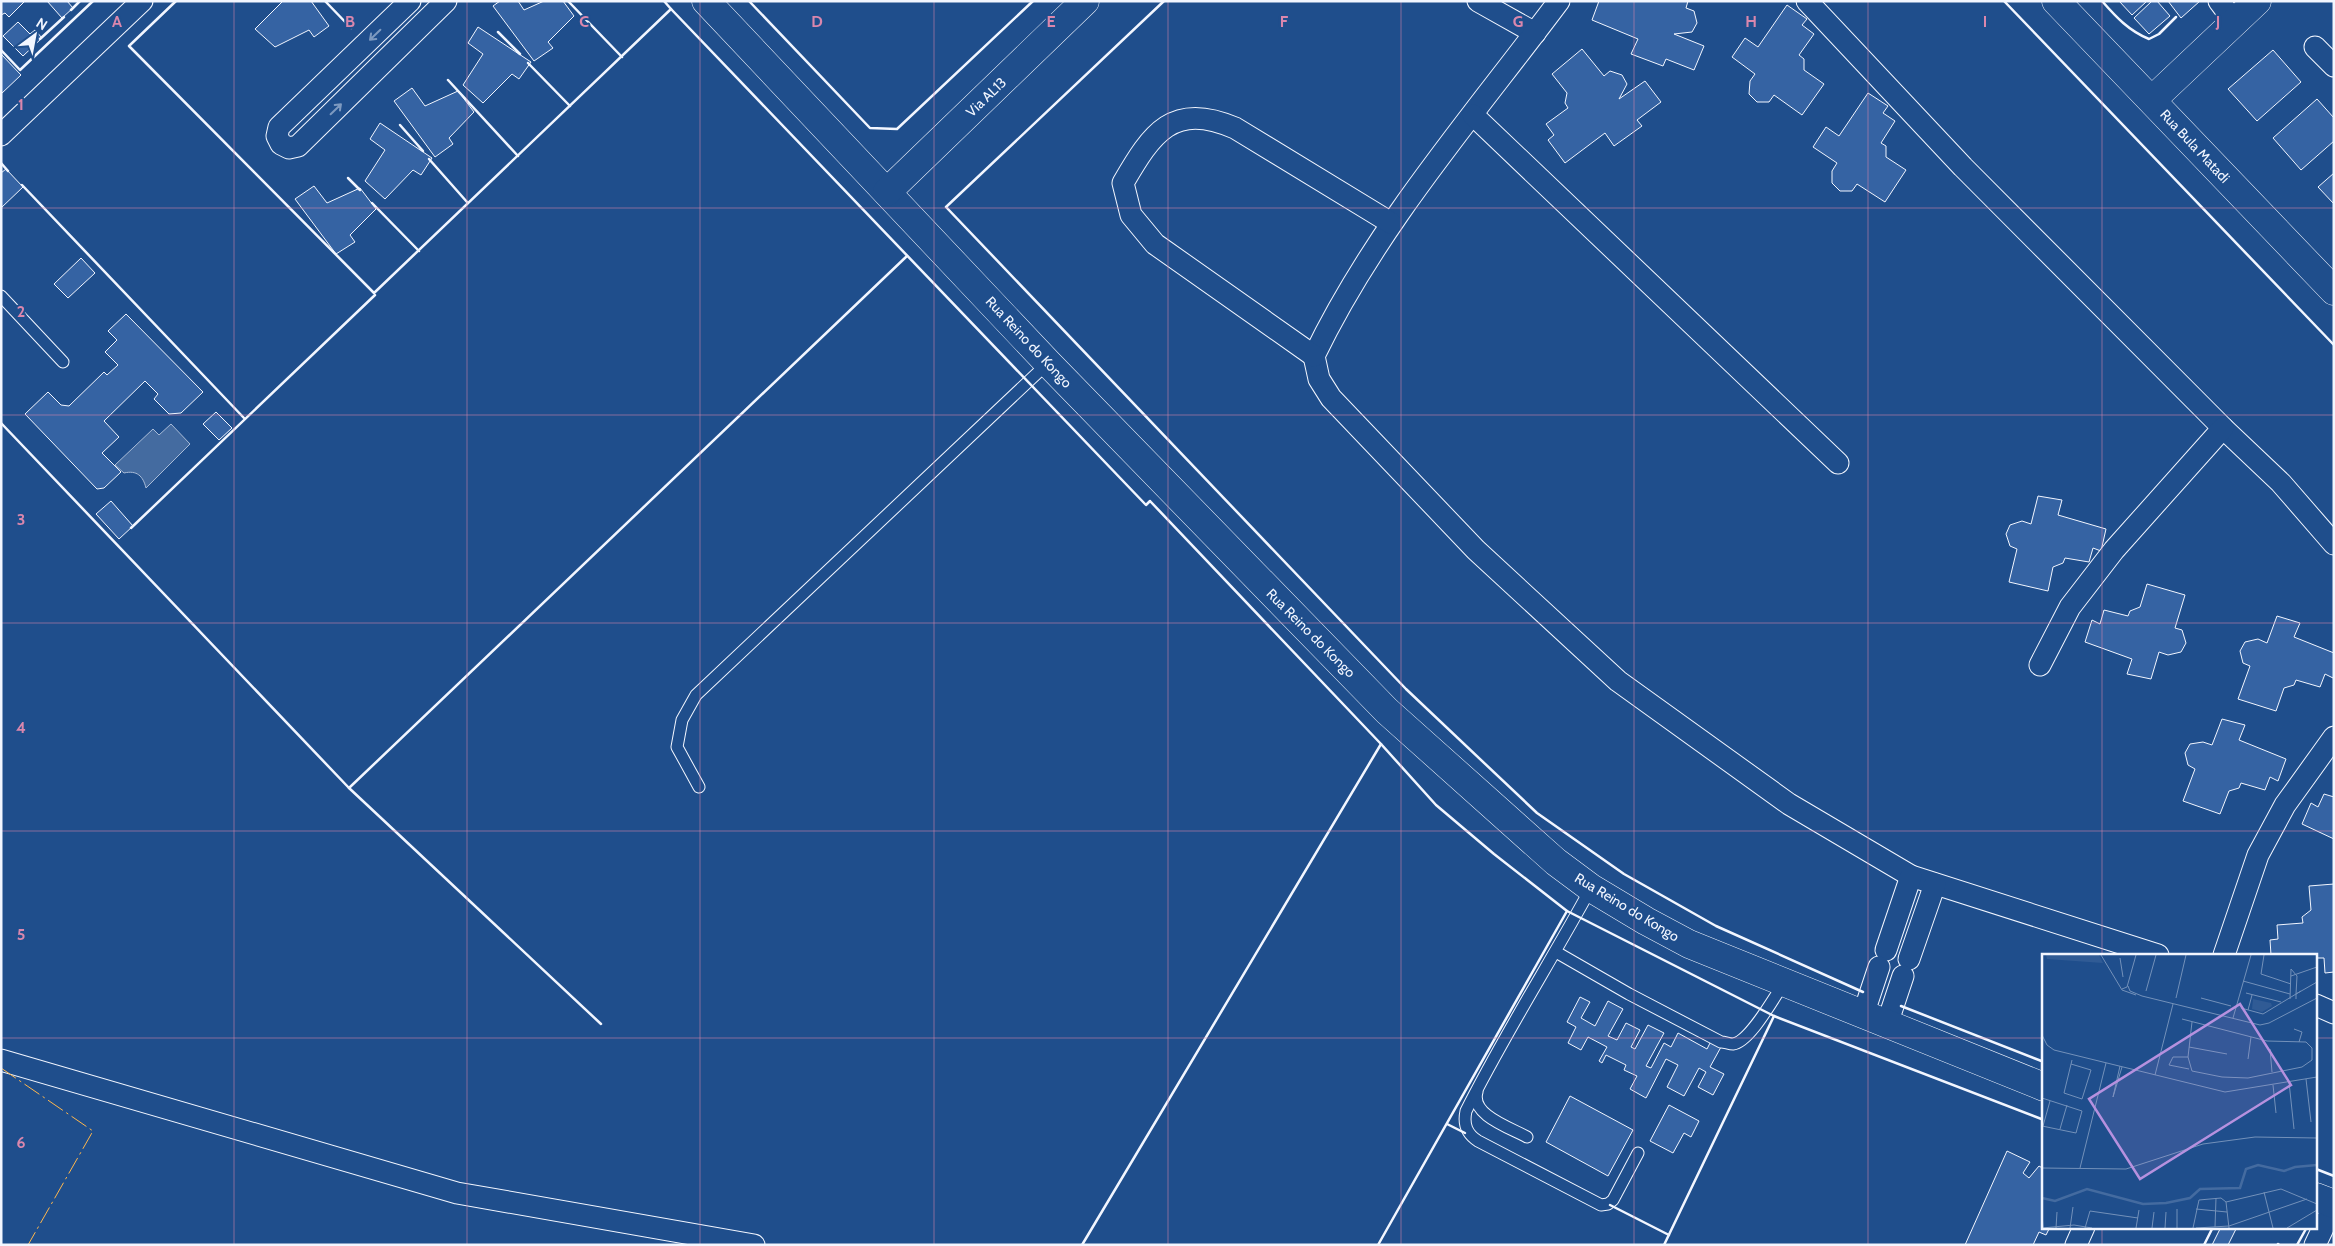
<svg xmlns="http://www.w3.org/2000/svg" width="2335" height="1246" viewBox="0 0 2335 1246" font-family="Cabin,sans-serif">
  <style>
    .water { fill: #446ba0; stroke: #a8bbd7 }
    .building { fill: #3563a3; stroke: #f2f6ff }
    .lines { fill: none; stroke-linecap: round; stroke-linejoin: round }
    .lane-casing { stroke: #f2f6ff; stroke-width: 13 }
    .street-casing { stroke: #f2f6ff; stroke-width: 23 }
    .secondary-casing { stroke: #f2f6ff; stroke-width: 29 }
    .lane { stroke: #1f4e8c; stroke-width: 11 }
    .street { stroke: #1f4e8c; stroke-width: 21 }
    .secondary { stroke: #1f4e8c; stroke-width: 28 }
    .wall { stroke: #f2f6ff; stroke-width: 2.5 }
    .power { stroke: #ffb74d; stroke-width: 1; stroke-dasharray: 18 4 2.5 4; stroke-linecap: butt }
    .oneway { stroke: #7e9ac0 }
    .grid { fill: none; stroke: #da87ad; stroke-width: 1; stroke-opacity: 0.55 }
    .labels { text-anchor: middle; dominant-baseline: central; stroke-width: 4; stroke-linejoin: round; paint-order: stroke }
    .street-label { font-size: 14px; fill: #f2f6ff; stroke: #1f4e8c }
    .inset-river { fill: none; stroke: #446ba0; stroke-width: 2.5 }
    .inset-road { fill: none; stroke: #7391ba; stroke-width: 1 }
    .view { fill: #b691df; fill-opacity: 0.15; stroke: #b691df; stroke-width: 2.5 }
    .inset-edge { fill: none; stroke: #f2f6ff; stroke-width: 2.5 }
    .grid-label { font-size: 16px; text-anchor: middle; font-weight: bold; fill: #da87ad; stroke: #1f4e8c; stroke-width: 4; stroke-linejoin: round; paint-order: stroke }
  </style>
  <rect width="100%" height="100%" fill="#1f4e8c"/>
  <path class="water" d="M171,424l19,20 -44,44c-3,-12 -9,-18 -22,-15l-9,-8 38,-36 6,6z"/>
  <g class="building">
    <path d="M1,1h24l-16,16 -4,-4 -4,2z"/>
    <path d="M47,1h20l6,7 -11,10z"/>
    <path d="M283,1h28l18,25 -15,11 -5,-7 -34,17 -20,-18z"/>
    <path d="M500,1h18l6,9 20,-9h19l11,15 -26,26 5,6 -19,13 -41,-55z"/>
    <path d="M1599,1h89l-2,7 8,3 3,12 -5,9 -18,2 30,12 -10,24 -28,-11 -3,7 -32,-12 7,-15 -46,-19z"/>
    <path d="M2119,1h28l-15,14z"/>
    <path d="M2152,1h5l13,15 -21,18 -15,-16z"/>
    <path d="M2168,1h32l-19,17z"/>
    <path d="M1787,5l20,14 -5,6 12,9 -15,21 5,4v11l20,14 -22,31 -28,-20 -5,7h-12l-8,-8 1,-13 5,-7 -23,-17 13,-19 13,9z"/>
    <path d="M18,22l12,12 5,-4 7,8 -19,18 -20,-20z"/>
    <path d="M478,27l53,35 -12,17 -7,-5 -29,29 -20,-18 20,-31 -15,-11z"/>
    <path d="M1582,49l22,27 6,-5 12,4 5,9 -8,15 26,-18 16,21 -24,18 5,6 -28,20 -9,-13 -40,30 -17,-23 6,-5 -8,-11 22,-16 -3,-5 2,-10 -15,-19z"/>
    <path d="M2273,50l28,32 -44,39 -29,-32z"/>
    <path d="M1,54l20,21 -20,19z"/>
    <path d="M412,88l13,18 33,-15 16,21 -25,26 4,6 -18,13 -41,-56z"/>
    <path d="M1868,93l20,13 -5,7 12,8 -14,22 5,3v11l20,13 -21,32 -28,-18 -5,7h-12l-8,-8v-12l5,-8 -24,-16 13,-20 13,9z"/>
    <path d="M2317,99l17,19v23l-33,29 -28,-32z"/>
    <path d="M380,123l52,35 -11,17 -8,-5 -28,29 -20,-18 20,-31 -15,-11z"/>
    <path d="M6,169l17,18 -22,21v-35z"/>
    <path d="M2334,173v31l-16,-17z"/>
    <path d="M314,186l13,17 33,-15 16,21 -26,26 5,7 -19,12 -41,-55z"/>
    <path d="M81,258l14,15 -27,25 -14,-14z"/>
    <path d="M126,314l77,78 -22,21 -12,1 -15,-15 4,-5 -13,-13 -41,40 15,16 -17,16 19,19 -17,16 -7,1 -72,-75 23,-22 13,13 8,1 35,-34 3,3 11,-10 -13,-13 12,-12 -9,-9z"/>
    <path d="M216,412l16,16 -13,12 -16,-16z"/>
    <path d="M2038,496l24,4 -4,15 48,14 -5,22 -8,-3 -4,14 -24,-4 -2,5 -10,4 -5,24 -39,-9 8,-33 -7,-3 -4,-12 4,-9 12,-4 9,3z"/>
    <path d="M111,501l22,25 -14,13 -23,-25z"/>
    <path d="M2147,584l38,11 -10,33 7,2 4,13 -5,9 -13,3 -9,-3 -8,27 -24,-5 5,-15 -47,-17 7,-22 8,4 4,-14 24,6 2,-5 10,-4z"/>
    <path d="M2277,616l23,7 -6,14 40,16v23l-1,2 -8,-4 -5,13 -24,-7 -2,5 -10,3 -8,23 -38,-12 12,-33 -7,-3 -3,-12 5,-9 13,-3 9,4z"/>
    <path d="M2222,719l23,6 -6,15 47,19 -8,22 -8,-4 -5,13 -24,-7 -2,5 -10,3 -9,23 -37,-13 12,-32 -7,-4 -3,-12 5,-9 13,-2 9,3z"/>
    <path d="M2324,794l10,3v42l-32,-15 9,-21 7,4z"/>
    <path d="M2334,884v88l-9,1 -1,-15h-8v-3h-45l-1,-15 8,-1 -1,-14 26,-2 -1,-6 9,-7 -2,-24z"/>
    <path d="M1580,997l10,5 -9,16 14,8 13,-25 15,8 -15,27 9,4 9,-17 14,7 -9,17 4,2 13,-24 16,8 -18,33 5,2 13,-25 7,4 7,-14 29,16 4,-8 10,6 -11,20 14,7 -11,21 -15,-8 8,-15 -7,-4 -15,28 -17,-9 11,-22 -12,-6 -20,39 -16,-9 7,-13 -13,-6 2,-5 -20,-10 -4,8 -3,-2 8,-14 -19,-10 -7,13 -13,-7 8,-16 -9,-5z"/>
    <path d="M1570,1096l63,34 -25,46 -62,-34z"/>
    <path d="M1669,1105l30,16 -8,16 -7,-4 -11,20 -23,-12z"/>
    <path d="M2007,1151l23,11 -7,11 6,5 10,-12 5,3v58h6l-4,8 -7,-3 -6,13h-68z"/>
    <path d="M2221,1227h16l-9,18h-16z"/>
  </g>
  <g class="lines">
    <g class="lane-casing">
      <g id="lane">
        <path d="M1,296l62,66"/>
        <path d="M699,787l-22,-40 5,-27 14,-25 352,-332"/>
        <path d="M1591,888c-41,75 -87,147 -125,223 -3,14 1,23 12,30l123,64 7,-1 5,-4 25,-47"/>
        <path d="M1556,952l73,42 92,48c4,0 8,2 12,2 17,-2 41,-47 51,-61"/>
        <path d="M1477,1092c-7,23 34,36 50,45"/>
      </g>
    </g>
    <g class="street-casing">
      <g id="street">
        <path d="M410,1l-131,126 -2,9 4,8 8,4 9,-2 148,-145"/>
        <path d="M1478,1l57,32"/>
        <path d="M1559,1c-86,115 -183,226 -245,355l5,23 12,19 145,152 142,131 171,123 122,72 247,79"/>
        <path d="M1807,1l156,166 260,261 58,55 53,61"/>
        <path d="M2219,1l15,20"/>
        <path d="M2315,47l19,19"/>
        <path d="M1473,115l365,348"/>
        <path d="M1,135l141,-134"/>
        <path d="M1314,356l-159,-112 -24,-29 -8,-32c29,-50 50,-82 112,-55l156,95"/>
        <path d="M2040,665l30,-58 44,-57 109,-122"/>
        <path d="M1886,950l25,-74"/>
        <path d="M2224,955l34,-100 27,-50 49,-68"/>
        <path d="M1909,959l26,-75"/>
        <path d="M2316,1005l18,8"/>
        <path d="M1863,1015l16,-48"/>
        <path d="M1887,1024l16,-48"/>
        <path d="M1,1060l456,133 297,52"/>
        <path d="M2076,1245l8,-18"/>
        <path d="M2315,1245l19,-40"/>
      </g>
    </g>
    <g class="secondary-casing">
      <g id="secondary">
        <path d="M706,1l342,362 339,348 169,151 35,26 55,33 43,23 355,143"/>
        <path d="M2056,1l278,290"/>
        <path d="M2152,100l105,-99"/>
        <path d="M887,192l198,-191"/>
        <path d="M2316,1197l18,7"/>
      </g>
    </g>
    <use href="#lane" class="lane"/>
    <use href="#street" class="street"/>
    <use href="#secondary" class="secondary"/>
    <g class="wall">
      <path d="M176,1l-47,45 245,247 297,-284 -7,-8"/>
      <path d="M325,1l26,27"/>
      <path d="M568,1l54,56"/>
      <path d="M749,1l121,127 27,1 136,-128"/>
      <path d="M1164,1l-218,206 460,482 131,124 87,61 92,52 147,66"/>
      <path d="M2004,1l330,344"/>
      <path d="M2102,1c14,16 27,30 47,38l10,-5 17,-17"/>
      <path d="M671,9l475,496 4,-4 231,243 55,61 58,49 73,57 207,105 270,104"/>
      <path d="M71,10l9,-9"/>
      <path d="M498,32l22,22"/>
      <path d="M40,39l24,-22"/>
      <path d="M1,50l19,20 73,-69"/>
      <path d="M528,63l42,43"/>
      <path d="M448,80l70,76"/>
      <path d="M400,125l23,26"/>
      <path d="M429,159l38,43"/>
      <path d="M1,163l7,8"/>
      <path d="M348,178l12,12"/>
      <path d="M22,185l222,233"/>
      <path d="M372,203l47,48"/>
      <path d="M1,423l348,365 252,236"/>
      <path d="M131,528l244,-233"/>
      <path d="M349,788l558,-532"/>
      <path d="M1901,1006l143,56"/>
      <path d="M1447,1124l18,9"/>
      <path d="M2316,1169l18,7"/>
      <path d="M1610,1205l59,30"/>
      <path d="M2278,1244l1,1"/>
      <path d="M1082,1245l299,-501"/>
      <path d="M1378,1245l189,-334"/>
      <path d="M1664,1245l110,-229"/>
      <path d="M2204,1245l9,-18"/>
      <path d="M2297,1245l10,-18"/>
    </g>
    <path class="power" d="M1,1068l92,63 -65,114"/>
  </g>
  <defs><path id="oneway-shaft" d="M-6 0H5M1.5-3L5.5 0L1.5 3" fill="none" stroke-width="1.6" stroke-linecap="round" stroke-linejoin="round" transform="scale(1.25)"/></defs>
  <g class="oneway">
    <use href="#oneway-shaft" transform="translate(375 35) rotate(136)"/>
    <use href="#oneway-shaft" transform="translate(336 109) rotate(-44)"/>
  </g>
  <path class="grid" d="M234,1v1244M467,1v1244M700,1v1244M934,1v1244M1168,1v1244M1401,1v1244M1634,1v1244M1868,1v1244M2102,1v954M1,208h2333M1,415h2333M1,623h2333M1,831h2333M1,1038h2043M2316,1038h18M2102,1227v18"/>
  <g class="labels">
    <g class="street-label">
      <text transform="translate(986 97) rotate(-44)">Via AL13</text>
      <text transform="translate(2195 146) rotate(47)">Rua Bula Matadi</text>
      <text transform="translate(1029 342) rotate(47)">Rua Reino do Kongo</text>
      <text transform="translate(1311 633) rotate(45)">Rua Reino do Kongo</text>
      <text transform="translate(1627 907) rotate(31)">Rua Reino do Kongo</text>
    </g>
  </g>
  <g transform="translate(2042 954)">
    <rect width="275" height="275" fill="#1f4e8c"/>
    <path d="M4,1h53l4,8 -56,-4zM211,45l18,4 1,3 -10,6 -10,-3z" fill="#305b95"/>
    <path class="inset-river" d="M0,244l13,3 32,-12 56,15 23,-1 24,-5 10,-9 40,-1 6,-19 12,-4 26,6 11,-4 22,-2"/>
    <path class="inset-road" d="M59,1l21,35 14,5M222,1l-3,19 30,10M78,4l3,19M249,22l26,-9M201,27l47,13M86,32l2,5 12,5 118,29 9,-2 48,-25M80,35l5,-2 9,-32M104,37l10,-36M204,39l35,9M134,44l10,-43M159,44l30,8M248,45l1,-30 6,7 -1,18M254,45v-5l21,-12M199,54l22,6 38,-23M206,56l4,-15M191,64l18,-63M140,65l85,22 39,1 6,6v12l-10,7 -54,11 -26,-1 -30,-6 -4,-14 4,-35M252,75l8,3 -3,10M0,81l5,10 7,5 171,42 92,-15M147,93l38,7M228,95l2,23M146,103h-15l-4,8 20,4M206,105l3,-22M29,110l20,6 -9,29 -18,-6 8,-33M78,112l-7,31 9,-30M113,121l18,-71M264,125l5,43M247,128l5,47M231,131l3,28M0,144l40,13 -6,22 -34,-7M1,172l7,-25M18,175l7,-24M0,214l84,1 77,-25 52,-7 62,1M38,214l26,-105M222,238l9,36M184,248l55,-13 36,15M154,255l31,3M0,259l1,15M173,273l1,-29M0,274l32,-3 18,3M14,274l1,-16M28,274l3,-21M43,274l5,-17 48,7M94,274l3,-18M110,274l2,-16M123,274l1,-16M135,274v-19M151,274l6,-28 22,-2 5,4 3,26M154,274l33,-2 78,-27M245,274l30,-18"/>
    <path class="view" d="M198,50l51,81 -151,94 -51,-80z"/>
    <rect width="275" height="275" class="inset-edge"/>
  </g>
  <g class="grid-label">
    <text x="117" y="27">A</text>
    <text x="350" y="27">B</text>
    <text x="584" y="27">C</text>
    <text x="817" y="27">D</text>
    <text x="1051" y="27">E</text>
    <text x="1284" y="27">F</text>
    <text x="1518" y="27">G</text>
    <text x="1751" y="27">H</text>
    <text x="1985" y="27">I</text>
    <text x="2218" y="27">J</text>
    <text x="21" y="110">1</text>
    <text x="21" y="317">2</text>
    <text x="21" y="525">3</text>
    <text x="21" y="733">4</text>
    <text x="21" y="940">5</text>
    <text x="21" y="1148">6</text>
  </g>
  <rect width="2335" height="1246" fill="none" stroke="#f2f6ff" stroke-width="5"/>
  <g transform="translate(35 35) rotate(32)" stroke="#1f4e8c" stroke-width="4" paint-order="stroke">
  <path d="M0-4L9 19L0 12L-9 19Z" fill="#f2f6ff"/>
  <text y="-8" font-size="14" font-weight="bold" text-anchor="middle" fill="#f2f6ff">N</text>
  </g>
</svg>
